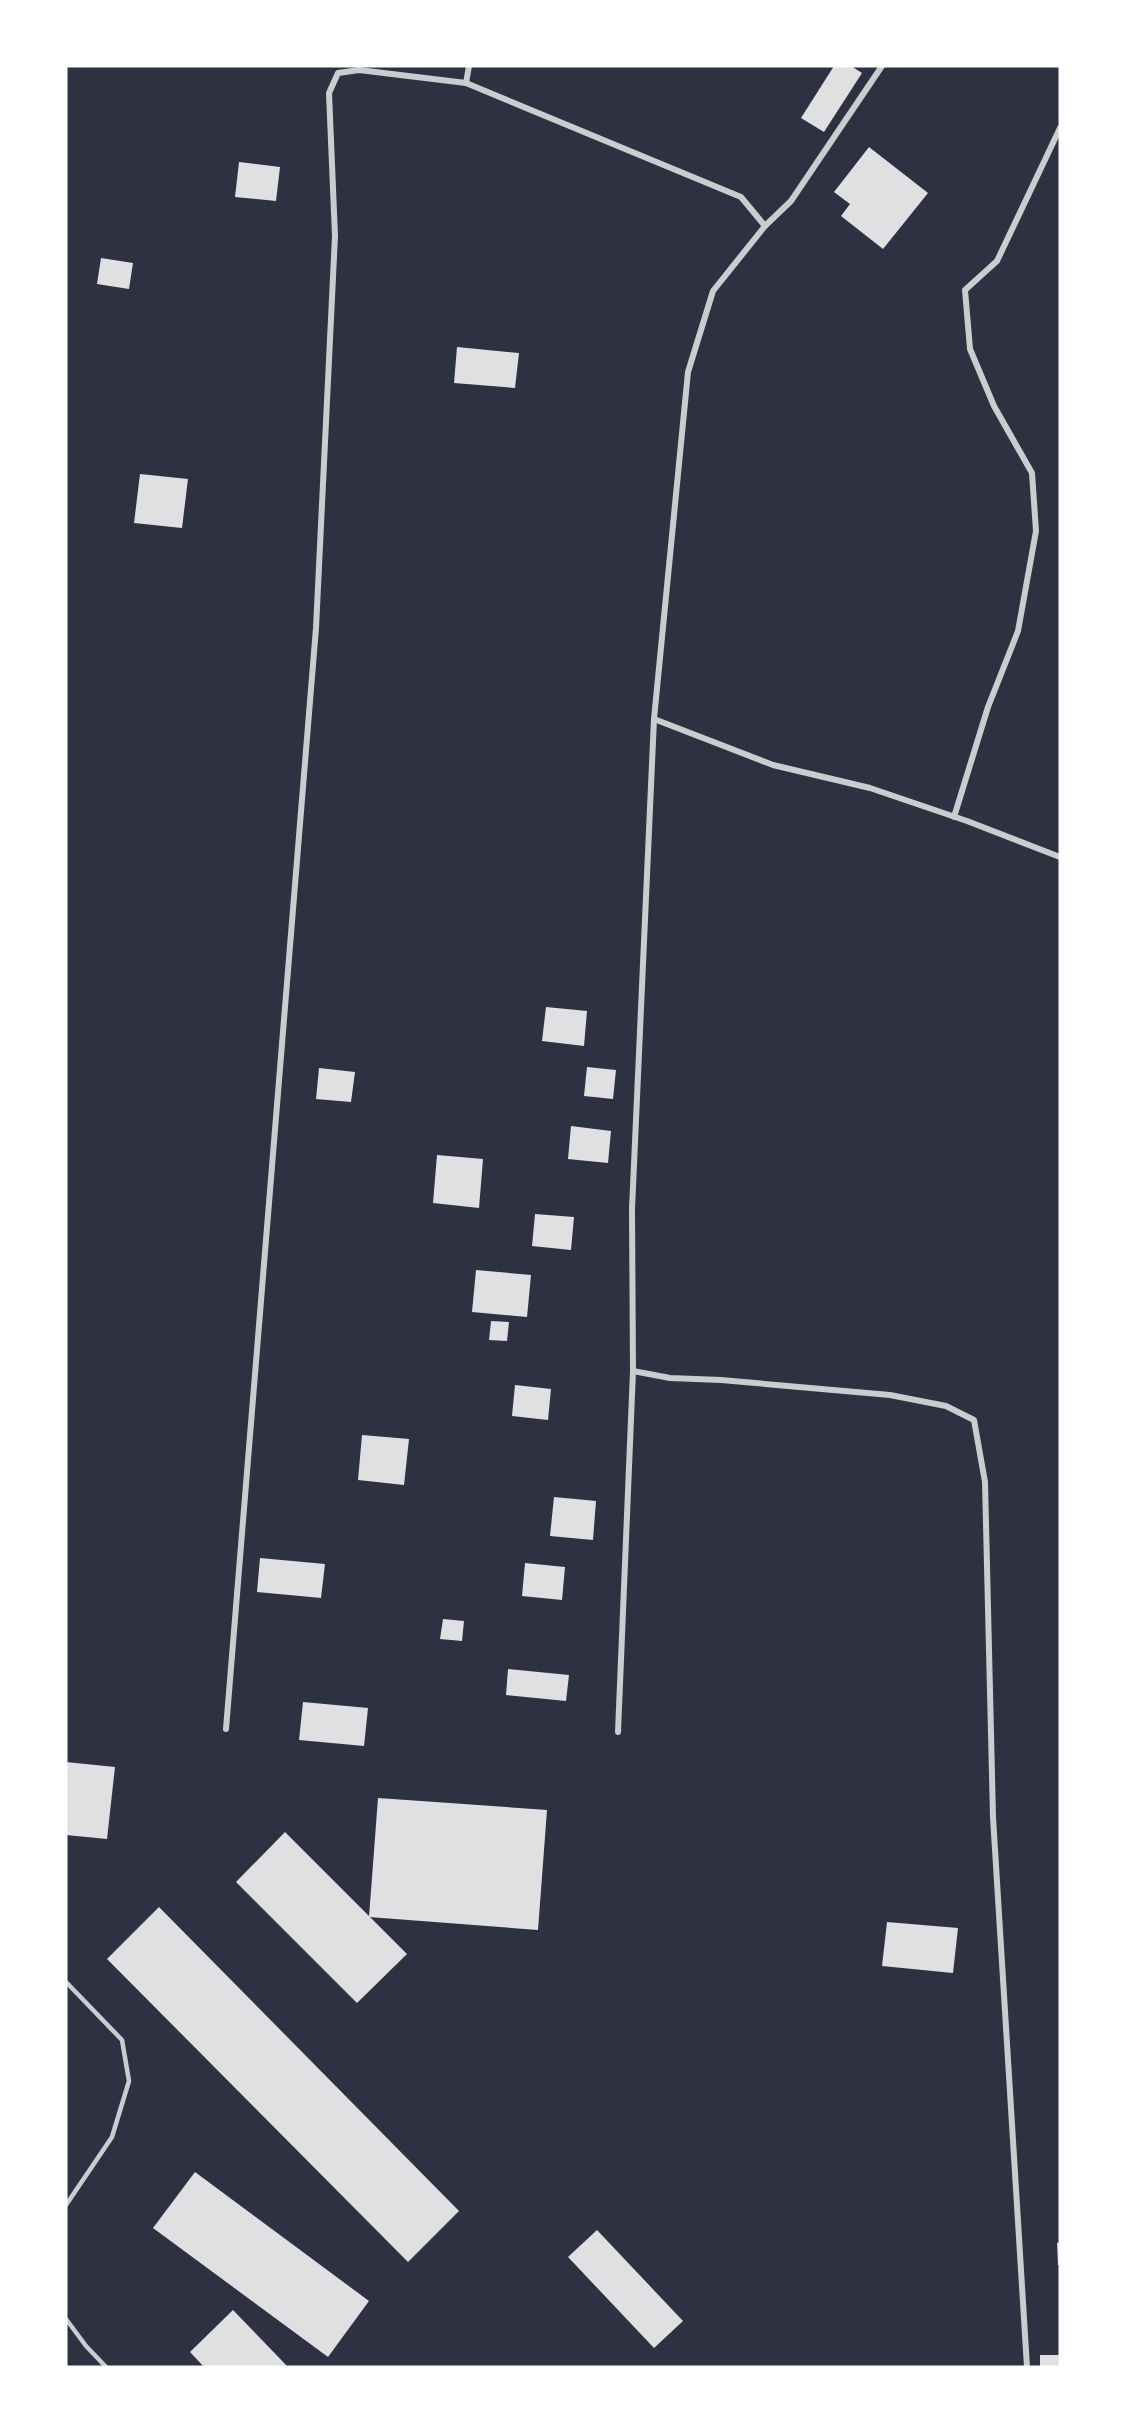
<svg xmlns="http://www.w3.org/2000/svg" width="1126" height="2433" viewBox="0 0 1126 2433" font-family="'Source Sans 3',sans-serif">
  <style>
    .building { fill: #e0e0e3 }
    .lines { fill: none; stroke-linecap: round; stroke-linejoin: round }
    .service { stroke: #caccd0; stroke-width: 4.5 }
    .minor { stroke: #caccd0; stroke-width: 6 }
  </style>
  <rect width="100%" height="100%" fill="#2d3142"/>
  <g class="building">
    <path d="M834,66h17l11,7 -38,59 -23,-14z"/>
    <path d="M869,147l59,46 -45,56 -42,-33 9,-12 -16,-12z"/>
    <path d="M239,162l41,5 -4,34 -41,-4z"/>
    <path d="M101,258l32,5 -4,26 -32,-5z"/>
    <path d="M457,347l62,6 -4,35 -61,-5z"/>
    <path d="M140,474l48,5 -6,49 -48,-5z"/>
    <path d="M546,1007l41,4 -3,35 -42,-5z"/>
    <path d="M587,1067l29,3 -3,29 -29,-3z"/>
    <path d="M319,1068l36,4 -4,30 -35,-3z"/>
    <path d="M571,1126l40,5 -3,32 -40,-4z"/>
    <path d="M437,1155l46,4 -4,49 -46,-5z"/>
    <path d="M535,1214l39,3 -3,33 -39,-4z"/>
    <path d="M476,1270l55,5 -4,42 -55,-5z"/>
    <path d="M491,1321l18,1 -2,19 -18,-1z"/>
    <path d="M515,1385l36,4 -3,31 -36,-4z"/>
    <path d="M362,1435l47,4 -5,46 -46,-5z"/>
    <path d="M554,1497l42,4 -3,39 -43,-4z"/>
    <path d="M260,1558l65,6 -4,34 -64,-6z"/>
    <path d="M525,1563l40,4 -3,33 -40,-4z"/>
    <path d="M443,1619l21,2 -2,20 -22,-2z"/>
    <path d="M508,1669l61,6 -3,26 -60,-6z"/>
    <path d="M303,1702l65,6 -4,38 -65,-6z"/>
    <path d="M66,1762l49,5 -8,72 -41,-4z"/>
    <path d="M378,1798l169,12 -9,120 -169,-13z"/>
    <path d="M285,1832l122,122 -50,49 -121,-121z"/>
    <path d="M159,1907l300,304 -51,51 -301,-303z"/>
    <path d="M887,1922l71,6 -5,45 -71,-7z"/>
    <path d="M195,2172l174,129 -41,56 -175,-129z"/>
    <path d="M597,2230l86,91 -29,27 -86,-91z"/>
    <path d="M1060,2242v23h-2l-1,-22z"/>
    <path d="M233,2310l55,57h-84l-14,-15z"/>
    <rect x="1040" y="2355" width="20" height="12"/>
  </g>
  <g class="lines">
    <g class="service">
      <path d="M66,1982l56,58 7,41 -17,56 -46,68"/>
      <path d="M66,2319l20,27 20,21"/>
    </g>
    <g class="minor">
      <path d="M466,83l3,-17"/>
      <path d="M654,719l119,46 97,23 97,33 93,36"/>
      <path d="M954,817l34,-110 30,-76 18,-100 -4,-58 -38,-67 -24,-57 -5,-59 32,-29 63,-133"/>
      <path d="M633,1371l37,7 51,2 169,15 56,11 28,14 11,62 8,335 34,550"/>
      <path d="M226,1729l90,-1101 19,-392 -6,-143 9,-20 21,-3 107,13 275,114 24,29"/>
      <path d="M618,1732l15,-361 -1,-162 22,-490 34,-347 25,-81 52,-65 26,-25 91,-135"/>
    </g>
  </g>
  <rect width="1126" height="2433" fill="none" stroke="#ffffff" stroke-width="135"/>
</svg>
